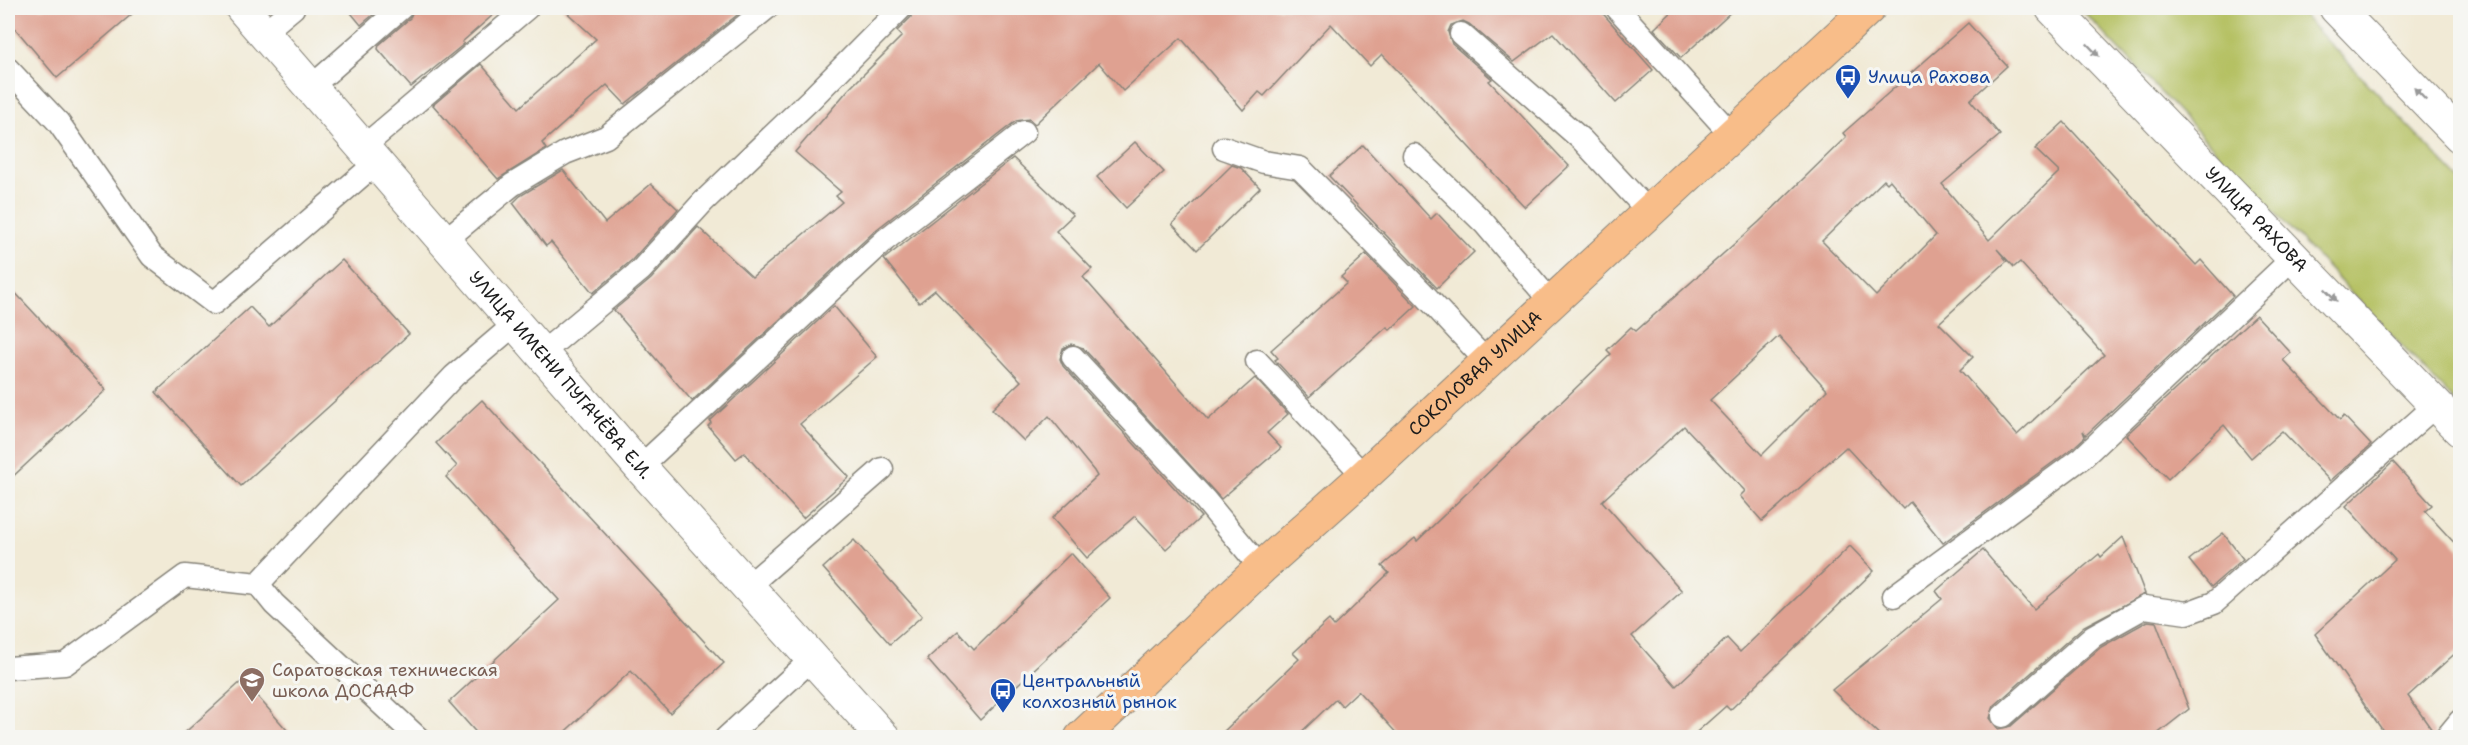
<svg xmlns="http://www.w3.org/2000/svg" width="2468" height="745" viewBox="0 0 2468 745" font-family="'Shantell Sans',sans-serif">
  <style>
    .green { fill: #b5c163; stroke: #686e40; stroke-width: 1.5 }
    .building { fill: #dfa191; fill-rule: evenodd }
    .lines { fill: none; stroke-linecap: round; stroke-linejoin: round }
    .lane-casing { stroke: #868379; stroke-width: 25 }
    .street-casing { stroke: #868379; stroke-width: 35 }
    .primary-casing { stroke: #868379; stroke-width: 35 }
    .lane { stroke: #fff; stroke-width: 22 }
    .street { stroke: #fff; stroke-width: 33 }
    .primary { stroke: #f8bd89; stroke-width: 33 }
    .oneway { fill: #999 }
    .labels { text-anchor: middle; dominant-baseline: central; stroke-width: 6; stroke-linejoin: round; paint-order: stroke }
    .transit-label { font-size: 18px; fill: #164399; stroke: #f6f6f2; text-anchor: start }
    .street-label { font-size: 18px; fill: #1c1c1c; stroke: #f6f6f2 }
    .education-label { font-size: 18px; fill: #785e54; stroke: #f6f6f2; text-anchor: start }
  </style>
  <rect width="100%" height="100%" fill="#f6f6f2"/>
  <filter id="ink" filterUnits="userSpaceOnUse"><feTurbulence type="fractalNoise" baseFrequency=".0167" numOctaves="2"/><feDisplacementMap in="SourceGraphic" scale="12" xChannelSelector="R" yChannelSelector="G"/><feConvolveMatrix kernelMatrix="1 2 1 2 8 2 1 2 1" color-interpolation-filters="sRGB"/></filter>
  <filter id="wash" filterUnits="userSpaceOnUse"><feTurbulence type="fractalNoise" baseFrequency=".008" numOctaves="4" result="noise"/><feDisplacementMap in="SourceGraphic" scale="24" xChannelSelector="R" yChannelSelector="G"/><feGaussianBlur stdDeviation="1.35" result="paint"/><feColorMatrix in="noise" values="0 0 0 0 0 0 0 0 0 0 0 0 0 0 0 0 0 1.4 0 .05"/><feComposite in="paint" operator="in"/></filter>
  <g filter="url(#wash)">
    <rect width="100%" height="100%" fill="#f1ead6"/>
    <path class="green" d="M2080,8h216l164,172v227z"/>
    <g id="blocks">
      <g class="building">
        <path d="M8,8h131l-82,70 -49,-58z"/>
        <path d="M347,8h34l-20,17z"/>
        <path d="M414,8h87l-39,34 2,2 -53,43 -33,-38 1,-4 31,-27z"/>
        <path d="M562,8h184l-121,96 -18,-19 -65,58 4,6 -48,30 -65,-74 48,-41 38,44 77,-69z"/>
        <path d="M914,8h684l55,62 -37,33 -63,-70 -39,29 -45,-38 -6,-3 -12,4 -3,7 4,12 40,35 -3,2 80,85 -44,41 -143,-153 -12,12 -39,-42 -67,72 -5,-4 -16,18 -62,-72 -58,53 -24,-28 -64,61 -6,-5 -13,2 -139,108 -185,172 -78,-91 37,-31 47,-52 54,50 90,-75 -6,-6 5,-4 -46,-40 53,-62 54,-54 -5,-5 14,-14z"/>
        <path d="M1676,8h59l-54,50 -27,-29z"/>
        <path d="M1968,23l39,43 -37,34 30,35 -58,49 47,56 70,-68 -24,-23 29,-27 132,143 5,-5 32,36 -147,139 -3,-4 2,6 -11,10 -131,96 -33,-41 -7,7 -57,-62 -84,74 -22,-25 5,-5 -61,-65 -82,75 80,90 -50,45 44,50 51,-48 13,14 110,-106 24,25 -144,139 -4,-4 -36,32h-289l-43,-47 -16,15 -6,-7 -41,39h-78l82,-79 -6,-6 36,-33 5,6 55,-53 -7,-7 33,-28 2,3 50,-48 144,-139 -4,-4 24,-23 5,4 123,-109 87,-85 -3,-4zM1884,180l3,3 3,-3 46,55 -60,61 -54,-55zM1997,249l17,18 6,-5 84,93 -87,80 -57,-65 13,-13 -34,-34 68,-62zM1779,336l48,54 -65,65 -52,-55z"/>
        <path d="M1135,142l29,30 -38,36 -29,-31z"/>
        <path d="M1363,145l68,74 6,-6 37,39 -37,36 -108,-112z"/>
        <path d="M1013,158l60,57 -17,16 36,38 -9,8 125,143 47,-42 33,36 -21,19 14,15 -60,51 -138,-151 -12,-4 -8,4 -3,11 3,7 138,151 -35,32 -31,-33 -48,42 -35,-40 45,-42 -3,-5 -45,-55 -25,25 -32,-32 29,-28 -86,-91 -16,13 -35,-44z"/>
        <path d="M1232,165l9,3 19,20 -63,62 -25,-26z"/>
        <path d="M563,170l42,53 46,-39 27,25 -46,51 -39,33 -42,-51 -5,4 -33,-43 7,-7z"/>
        <path d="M1366,254l50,52 -26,24 -3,-3 -78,70 -34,-37 3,-2 -7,-8 76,-67 -6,-6z"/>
        <path d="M342,260l67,74 -168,152 -85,-94 94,-85 19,20z"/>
        <path d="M8,285l98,105 -98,91z"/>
        <path d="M834,306l43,51 -77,67 49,53 -46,41 -59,-65 -8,6 -28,-33 3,-3 -1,-2z"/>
        <path d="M2256,315l35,38 -8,7 57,60 4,-4 27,29 -41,36 -48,-50 -31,27 -27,-33 -56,54 -42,-44z"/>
        <path d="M482,400l242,263 -54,50 -39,-42 -73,67h-77l-32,-36 110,-102 -113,-123 11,-11 -21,-23z"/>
        <path d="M2393,462l39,43 -7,6 35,38v100l-52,47 26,37 -1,5h-45l-73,-104 80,-74 -49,-54z"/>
        <path d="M2223,533l20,26 -32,28 -22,-27z"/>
        <path d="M2123,537l22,57 -61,32 -90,80 -4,12 8,11 13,-3 90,-79 47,-26 8,1 33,87 -37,29h-269l-51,-48 110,-91 -6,-8 47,-41 51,59 65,-55 2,3z"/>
        <path d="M854,540l68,76 -32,28 -67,-76z"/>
        <path d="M1071,553l39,45 -130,122 -53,-61 31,-28 16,18z"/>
        <path d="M243,680l51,58h-115z"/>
      </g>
    </g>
  </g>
  <g filter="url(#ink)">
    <use href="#blocks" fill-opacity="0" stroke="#868379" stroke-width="1.5"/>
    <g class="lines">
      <g class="lane-casing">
        <g id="lane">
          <path d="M1617,8l115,127"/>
          <path d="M263,33l30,-25"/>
          <path d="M1461,34l121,106 67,72"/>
          <path d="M8,69l50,53 94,134 62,47 162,-140"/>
          <path d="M311,87l90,-79"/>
          <path d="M362,148l165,-140"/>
          <path d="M1224,148l40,14 36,6 122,124 65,70"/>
          <path d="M1414,155l70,68 68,80"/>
          <path d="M444,241l68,-56 53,-32 41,-16 161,-129"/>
          <path d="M542,353l99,-83 62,-68 108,-103 90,-91"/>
          <path d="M1073,357l132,143 56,68"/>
          <path d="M1257,361l107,115"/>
          <path d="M640,467l245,-227 139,-108"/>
          <path d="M258,584l196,-208 61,-52"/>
          <path d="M747,587l135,-118"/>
          <path d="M1894,596l189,-139 211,-200"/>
          <path d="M8,668l57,-4 120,-88 73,8 16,20 144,134"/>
          <path d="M2003,716l90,-80 52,-29 42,6 27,-10 222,-198"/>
          <path d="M726,738l87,-80"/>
          <path d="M2446,738l14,-17"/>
        </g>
      </g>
      <g class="street-casing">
        <g id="street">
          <path id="s1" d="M242,8l398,459 244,271"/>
          <path id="s2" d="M2052,8l408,422"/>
          <path d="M2336,8l124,128"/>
        </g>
      </g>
      <g class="primary-casing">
        <g id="primary">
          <path id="s3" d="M1081,738l180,-170 103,-92 505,-468"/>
        </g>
      </g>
      <use href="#lane" class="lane"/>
      <use href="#street" class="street"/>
      <use href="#primary" class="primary"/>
    </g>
    <defs><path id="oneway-solid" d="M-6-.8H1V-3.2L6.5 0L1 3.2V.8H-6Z" transform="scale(1.5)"/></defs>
    <g class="oneway">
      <use href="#oneway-solid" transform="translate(2093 50) rotate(46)"/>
      <use href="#oneway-solid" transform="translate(2420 94) rotate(-134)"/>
      <use href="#oneway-solid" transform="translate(2331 295) rotate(46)"/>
    </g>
  </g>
  <defs>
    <g id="bus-pin" transform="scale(1.35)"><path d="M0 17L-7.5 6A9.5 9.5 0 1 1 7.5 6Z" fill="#1a4fb4" stroke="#f6f6f2"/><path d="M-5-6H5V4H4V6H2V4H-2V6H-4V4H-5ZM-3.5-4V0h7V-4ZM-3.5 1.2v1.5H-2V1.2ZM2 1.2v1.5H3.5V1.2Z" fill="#fff"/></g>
    <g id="university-pin" transform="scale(1.35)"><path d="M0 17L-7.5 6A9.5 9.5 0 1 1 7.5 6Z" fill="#8d6e63" stroke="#f6f6f2"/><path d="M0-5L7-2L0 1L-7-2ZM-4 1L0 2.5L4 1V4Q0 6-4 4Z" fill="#fff"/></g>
  </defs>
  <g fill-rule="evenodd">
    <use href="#bus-pin" x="1848" y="77"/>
    <use href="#university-pin" x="252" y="680"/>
    <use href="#bus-pin" x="1003" y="691"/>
  </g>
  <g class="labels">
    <g class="transit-label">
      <text x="1868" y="77">Улица Рахова</text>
      <text x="1022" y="681">Центральный<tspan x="1022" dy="21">колхозный рынок</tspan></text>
    </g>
    <g class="street-label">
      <text stroke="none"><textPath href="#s2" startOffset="294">УЛИЦА РАХОВА</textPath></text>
      <text stroke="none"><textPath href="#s3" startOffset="537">СОКОЛОВАЯ УЛИЦА</textPath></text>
      <text stroke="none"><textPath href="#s1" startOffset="486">УЛИЦА ИМЕНИ ПУГАЧЁВА Е.И.</textPath></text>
    </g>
    <g class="education-label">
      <text x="272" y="670">Саратовская техническая<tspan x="272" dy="21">школа ДОСААФ</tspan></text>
    </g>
  </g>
  <rect width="2468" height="745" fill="none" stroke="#f6f6f2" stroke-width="30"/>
</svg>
